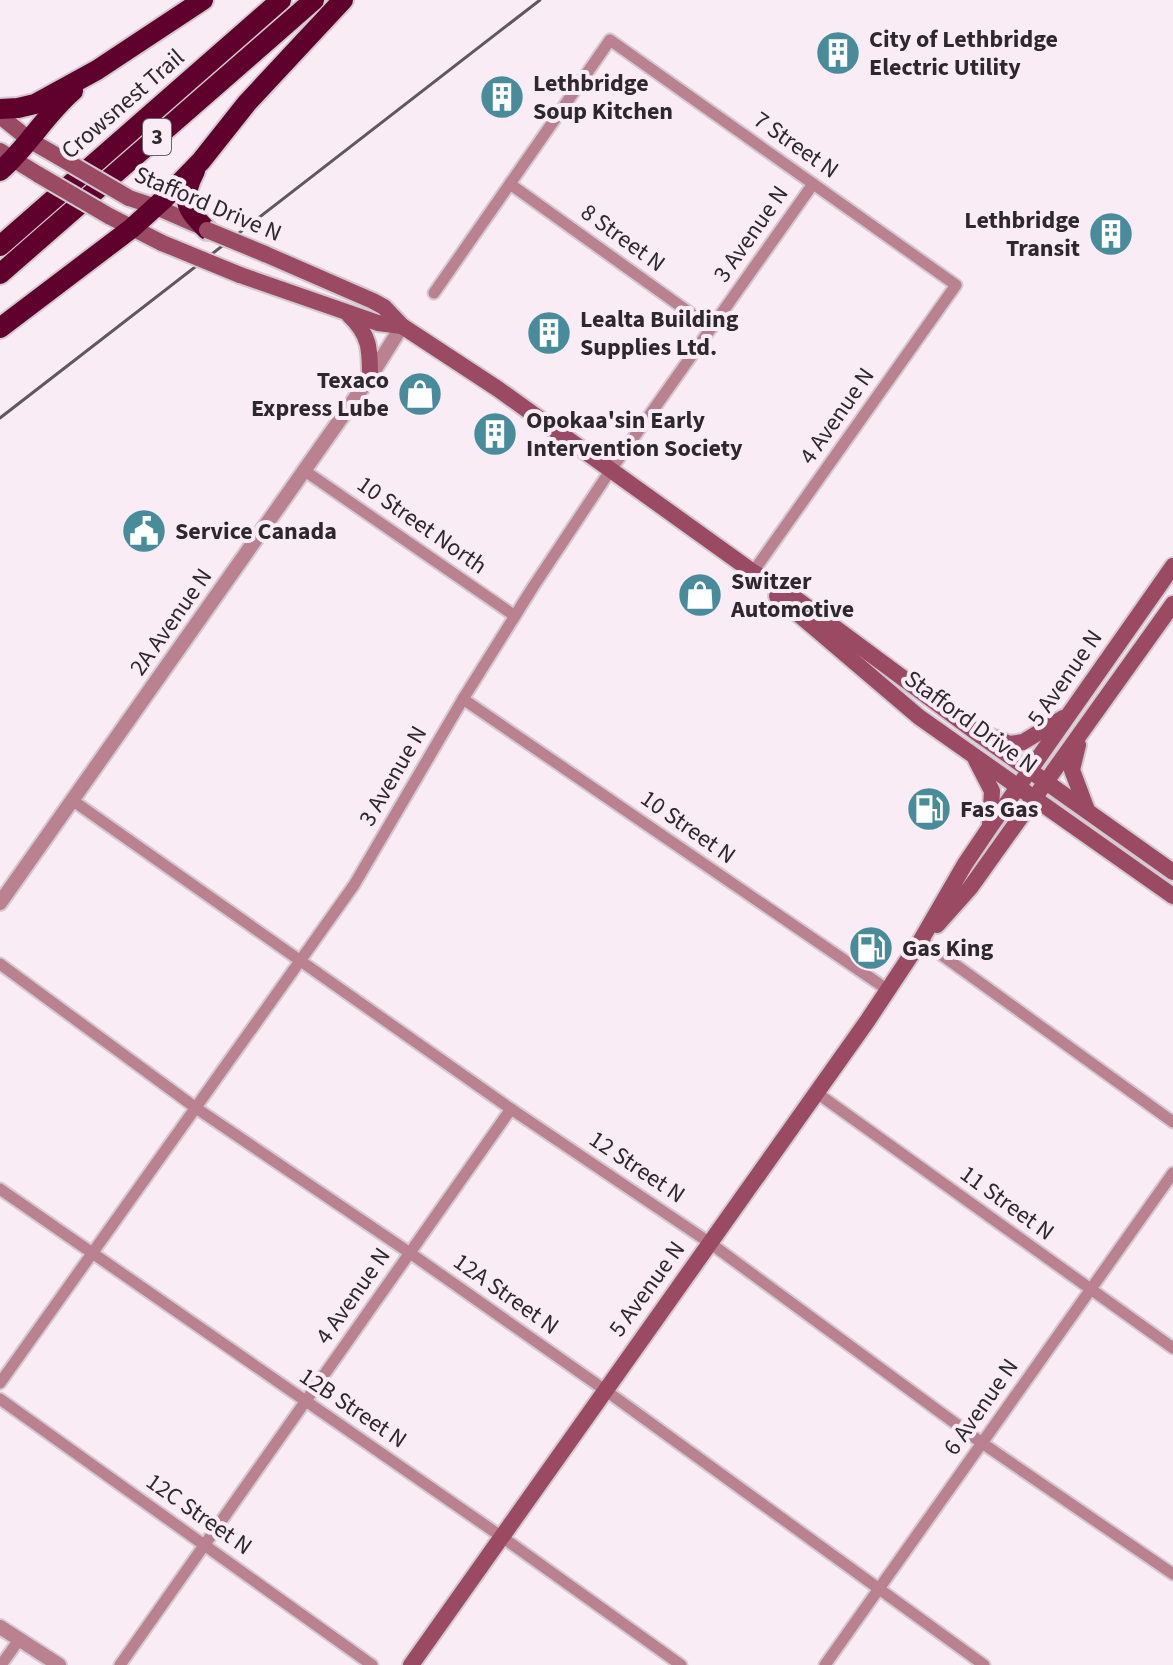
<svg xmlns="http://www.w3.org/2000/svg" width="1173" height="1665" viewBox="0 0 1173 1665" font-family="'Source Sans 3',sans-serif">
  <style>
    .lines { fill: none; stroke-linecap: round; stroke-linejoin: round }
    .minor-casing { stroke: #d4c9d1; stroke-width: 15 }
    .tertiary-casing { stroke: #d4c9d1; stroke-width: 18 }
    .secondary-casing { stroke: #d4c9d1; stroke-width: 20 }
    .motorway-casing { stroke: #d4c9d1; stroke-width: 24 }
    .minor { stroke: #ba8191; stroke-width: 11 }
    .tertiary { stroke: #ba8191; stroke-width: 14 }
    .secondary { stroke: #9b4a64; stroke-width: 16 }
    .motorway { stroke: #5f002d; stroke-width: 20 }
    .rail { stroke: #5f585c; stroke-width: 3 }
    .secondary-bridge-casing { stroke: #d4c9d1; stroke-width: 20; stroke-linecap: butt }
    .secondary-bridge { stroke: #9b4a64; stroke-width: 16 }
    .labels { text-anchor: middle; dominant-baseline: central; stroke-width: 8; stroke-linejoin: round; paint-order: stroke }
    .shield { fill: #f9ecf5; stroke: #6a6368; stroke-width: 2 }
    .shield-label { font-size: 22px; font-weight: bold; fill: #2d282b }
    .poi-label { font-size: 24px; font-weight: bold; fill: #2d282b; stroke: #f9ecf5; text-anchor: start }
    .street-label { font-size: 24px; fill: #2d282b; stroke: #f9ecf5 }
  </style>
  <rect width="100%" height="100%" fill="#f9ecf5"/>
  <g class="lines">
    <g class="minor-casing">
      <g id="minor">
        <path d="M510,184l201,144"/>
        <path d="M434,293l176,-253 346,245 -203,287"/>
        <path d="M305,471l210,145"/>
        <path d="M463,699l425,291"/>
        <path d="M72,800l439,309 199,134 272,200 191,131"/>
        <path d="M921,940l252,182"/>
        <path d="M0,964l196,144 214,145 195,137 379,275"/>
        <path d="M817,1093l356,255"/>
        <path d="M0,1189l502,348 179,128"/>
        <path d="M0,1383l354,-498 109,-186 70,-112 77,-116 203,-287"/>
        <path d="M0,1399l372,266"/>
        <path d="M1,1665l18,-25"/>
        <path d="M120,1665l391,-556"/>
        <path d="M825,1665l348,-492"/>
      </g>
    </g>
    <g class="tertiary-casing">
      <g id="tertiary">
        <path d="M0,903l370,-526 32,-51"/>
        <path d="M0,1627l59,38"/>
      </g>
    </g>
    <g class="secondary-casing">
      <g id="secondary">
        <path d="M0,116l31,25 28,16"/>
        <path d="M0,151l39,24"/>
        <path d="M129,198l27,9 46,20"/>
        <path d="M109,216l53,27"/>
        <path d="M265,254l108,47 11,6 18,19 96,63 255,183 31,18 193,143 196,139"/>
        <path d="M240,275l138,48 24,3"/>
        <path d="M349,315c21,20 21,34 21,62"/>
        <path d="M777,596l142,121 254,179"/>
        <path d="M991,737l19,7 13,-2 40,-24"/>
        <path d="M1078,745l-6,25 15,40"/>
        <path d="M976,760l16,31 -2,34"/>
        <path d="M937,925l33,-37 203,-284"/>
        <path d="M411,1665l457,-645 53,-80 44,-76 25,-37 183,-261"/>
      </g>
    </g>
    <g class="motorway-casing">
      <g id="motorway">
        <path d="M0,109l18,-1 17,-4 62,-34 106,-70"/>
        <path d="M0,171c28,-24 45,-56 73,-80"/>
        <path d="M195,171c-15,29 -9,38 12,59"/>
        <path d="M0,246l281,-246"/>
        <path d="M0,274l314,-274"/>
        <path d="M0,328l132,-100 32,-29 37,-38 46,-58 96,-103"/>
      </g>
    </g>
    <use href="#minor" class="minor"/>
    <use href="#tertiary" class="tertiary"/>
    <use href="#secondary" class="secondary"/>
    <use href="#motorway" class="motorway"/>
    <path class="rail" d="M0,418l540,-418"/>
    <g class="secondary-bridge-casing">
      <g id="secondary-bridge">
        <path d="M59,157l70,41"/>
        <path d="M39,175l70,41"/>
        <path d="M207,230l58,24"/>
        <path d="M162,243l78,32"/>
      </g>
    </g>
    <use href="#secondary-bridge" class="secondary-bridge"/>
  </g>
  <defs>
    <g id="building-disc" transform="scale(2.3)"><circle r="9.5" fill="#488b9b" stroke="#f9ecf5"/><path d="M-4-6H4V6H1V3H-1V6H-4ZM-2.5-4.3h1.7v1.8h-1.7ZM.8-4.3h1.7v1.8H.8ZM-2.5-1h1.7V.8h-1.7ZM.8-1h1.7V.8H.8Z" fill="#fff"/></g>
    <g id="shop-disc" transform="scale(2.3)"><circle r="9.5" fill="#488b9b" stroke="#f9ecf5"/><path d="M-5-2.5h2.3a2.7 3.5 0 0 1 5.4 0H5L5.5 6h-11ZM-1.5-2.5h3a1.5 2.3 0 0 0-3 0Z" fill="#fff"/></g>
    <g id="civic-disc" transform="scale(2.3)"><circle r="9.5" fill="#488b9b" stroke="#f9ecf5"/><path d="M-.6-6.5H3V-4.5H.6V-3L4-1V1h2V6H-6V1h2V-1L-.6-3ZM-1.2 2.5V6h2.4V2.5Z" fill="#fff"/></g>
    <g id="fuel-disc" transform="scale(2.3)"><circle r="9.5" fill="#488b9b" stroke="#f9ecf5"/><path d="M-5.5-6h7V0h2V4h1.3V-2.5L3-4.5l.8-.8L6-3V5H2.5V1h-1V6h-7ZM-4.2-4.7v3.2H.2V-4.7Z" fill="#fff"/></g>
  </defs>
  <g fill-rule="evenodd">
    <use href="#building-disc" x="838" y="53"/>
    <use href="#building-disc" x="502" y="97"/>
    <use href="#building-disc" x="1111" y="234"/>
    <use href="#building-disc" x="549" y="333"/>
    <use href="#shop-disc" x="420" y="394"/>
    <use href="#building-disc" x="495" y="434"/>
    <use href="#civic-disc" x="144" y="531"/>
    <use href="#shop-disc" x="700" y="595"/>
    <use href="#fuel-disc" x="929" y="809"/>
    <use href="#fuel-disc" x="871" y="948"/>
  </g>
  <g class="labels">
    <rect class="shield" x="143" y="119" width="28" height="36" rx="6"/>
    <g class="shield-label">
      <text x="157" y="137">3</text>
    </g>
    <g class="poi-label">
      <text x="869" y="39">City of Lethbridge<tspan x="869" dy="28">Electric Utility</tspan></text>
      <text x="533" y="83">Lethbridge<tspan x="533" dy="28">Soup Kitchen</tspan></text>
      <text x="1080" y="220" text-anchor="end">Lethbridge<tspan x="1080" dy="28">Transit</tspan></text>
      <text x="580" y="319">Lealta Building<tspan x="580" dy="28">Supplies Ltd.</tspan></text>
      <text x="389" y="380" text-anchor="end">Texaco<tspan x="389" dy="28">Express Lube</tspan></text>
      <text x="526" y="420">Opokaa'sin Early<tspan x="526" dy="28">Intervention Society</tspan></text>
      <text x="175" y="531">Service Canada</text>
      <text x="731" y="581">Switzer<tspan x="731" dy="28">Automotive</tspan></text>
      <text x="960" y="809">Fas Gas</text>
      <text x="902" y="948">Gas King</text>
    </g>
    <g class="street-label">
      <text transform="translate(123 104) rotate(-41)">Crowsnest Trail</text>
      <text transform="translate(796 145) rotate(35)">7 Street N</text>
      <text transform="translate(208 204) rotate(23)">Stafford Drive N</text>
      <text transform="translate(751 234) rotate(-55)">3 Avenue N</text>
      <text transform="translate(623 238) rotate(36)">8 Street N</text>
      <text transform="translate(837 416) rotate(-55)">4 Avenue N</text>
      <text transform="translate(422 525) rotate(35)">10 Street North</text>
      <text transform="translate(171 622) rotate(-55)">2A Avenue N</text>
      <text transform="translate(1065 678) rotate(-55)">5 Avenue N</text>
      <text transform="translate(971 722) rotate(36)">Stafford Drive N</text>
      <text transform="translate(393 776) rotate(-60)">3 Avenue N</text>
      <text transform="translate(688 827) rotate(35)">10 Street N</text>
      <text transform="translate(637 1167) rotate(34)">12 Street N</text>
      <text transform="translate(1007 1203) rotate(36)">11 Street N</text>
      <text transform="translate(647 1289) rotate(-54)">5 Avenue N</text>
      <text transform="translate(506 1294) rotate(35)">12A Street N</text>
      <text transform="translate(353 1296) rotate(-55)">4 Avenue N</text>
      <text transform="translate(981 1407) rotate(-55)">6 Avenue N</text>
      <text transform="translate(353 1408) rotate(34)">12B Street N</text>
      <text transform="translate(199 1514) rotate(35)">12C Street N</text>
    </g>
  </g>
</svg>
